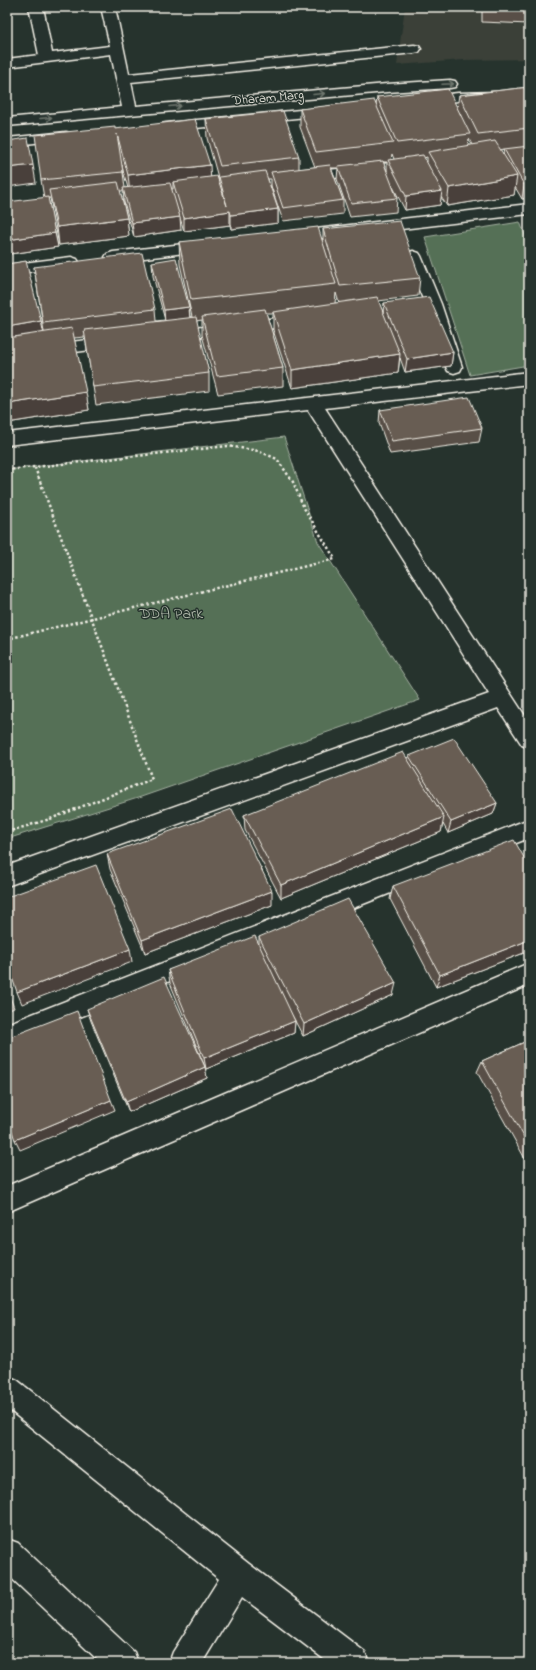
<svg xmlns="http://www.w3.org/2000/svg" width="536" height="1670" viewBox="0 0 536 1670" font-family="'Indie Flower',sans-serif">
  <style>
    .built { fill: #3a4038 }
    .green { fill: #547057; stroke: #a4b0a0 }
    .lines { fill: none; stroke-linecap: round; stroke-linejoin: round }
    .minor-casing { stroke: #f4f1e8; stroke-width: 3 }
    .path { stroke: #f4f1e8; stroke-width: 2.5; stroke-dasharray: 2.5 2.5; stroke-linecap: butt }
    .minor { fill: #26332d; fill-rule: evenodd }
    .wall { fill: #595047; stroke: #f4f1e8; fill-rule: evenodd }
    .shaded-wall { fill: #49413a; stroke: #f4f1e8 }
    .building { fill: #685d53; stroke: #f4f1e8 }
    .oneway { stroke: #6e766e }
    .labels { text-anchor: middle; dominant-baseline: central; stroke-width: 3; stroke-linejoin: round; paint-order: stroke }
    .far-street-label { font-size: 13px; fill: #f4f1e8; stroke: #26332d }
    .park-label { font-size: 16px; fill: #b4bdae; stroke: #26332d }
  </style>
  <rect width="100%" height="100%" fill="#26332d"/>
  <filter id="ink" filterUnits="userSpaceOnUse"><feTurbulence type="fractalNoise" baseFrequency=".025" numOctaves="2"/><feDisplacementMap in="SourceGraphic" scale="8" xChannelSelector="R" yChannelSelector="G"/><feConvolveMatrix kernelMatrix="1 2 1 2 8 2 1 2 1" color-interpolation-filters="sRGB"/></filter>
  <g filter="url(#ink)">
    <path class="built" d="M405,7h124v52l-65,1 -67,5z"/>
    <g class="green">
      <path d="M520,222l9,24v119l-59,10 -45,-138z"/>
      <path d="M284,437l34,105 102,158 -279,97 -134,42v-369z"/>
    </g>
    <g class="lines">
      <g class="minor-casing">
        <g id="minor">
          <path d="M29,7h14l9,46 58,-7 -9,-39h14l14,67 285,-29 5,1 2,3 -2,3 -5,1 -283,29 5,24 251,-22 63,-4 5,1 2,3 -2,3 -5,1 -63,4 -380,34v-8l115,-11 -11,-53 -104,13v-8l32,-4z"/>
          <path d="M529,91v8l-71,2 -36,4 -5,-1 -2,-3 2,-3 5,-1 36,-4z"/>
          <path d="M331,107l5,1 2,3 -2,3 -170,17 -5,-1 -2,-3 2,-3 5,-1z"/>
          <path d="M66,132l5,1 2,3 -2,3 -64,7v-8z"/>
          <path d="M417,160l5,1 2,3 -2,3 -183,23 -5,-2 -3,-3 3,-3 5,-2z"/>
          <path d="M529,204v10l-239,28 -6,-2 -2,-3 2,-3 6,-2z"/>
          <path d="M210,241l6,2 2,3 -2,3 -103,13 -6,-2 -2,-3 2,-3 6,-2z"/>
          <path d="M413,251l6,2 2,3 20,48 21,63 -2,4 -6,2 -6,-2 -2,-4 -21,-63 -20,-48 2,-3z"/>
          <path d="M71,257l6,2 2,3 -2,3 -70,10v-10z"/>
          <path d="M302,315l6,1 2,4 -2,4 -139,17 -6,-1 -2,-4 2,-4 6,-1z"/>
          <path d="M115,337l6,1 2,4 -2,4 -114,15v-12z"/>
          <path d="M529,372v12l-204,24 204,314v26l-7,-3 -24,-37 -491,178v-20l482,-172 -181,-284 -301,35v-12z"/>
          <path d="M529,819v19l-522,208v-22z"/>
          <path d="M529,963v22l-522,227v-26z"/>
          <path d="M7,1376l10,4 232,184 116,88 4,11h-40l-87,-66 -40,66h-33l4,-11 46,-73 -212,-171z"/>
          <path d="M7,1539l11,4 116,109 4,11h-37l-94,-89z"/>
        </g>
      </g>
      <g class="path">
        <path d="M7,470l221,-24 31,5 18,8 16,23 11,26 31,51 -328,80"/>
        <path d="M7,832l43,-13 102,-40 -117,-311"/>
      </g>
      <use href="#minor" class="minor"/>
    </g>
    <g class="wall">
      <path d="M482,7h47v17l-47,-2z"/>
      <path d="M529,87v111l-7,1 -7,-12 -1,8 -67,11 -6,-9 -1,8 -35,5 -13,-25 5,13 -1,14 -46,5 -13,-38 1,-11h-7l12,32v14l-60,7 -12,-35v-7h-3l10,30v14l-47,6 -1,-4 -46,6 -7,-23 4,22 -47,7 -10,-35 -1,-11h-3l7,27 2,18 -70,9 -9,-47h-2l10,49 -48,7 34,-56 -3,-18 74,-51 104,52 -12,-43 -1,-19 93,38v12l16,-2 -15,-40v-18l76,-3 1,-9 80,11 2,-13zM469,139l3,6h-4zM504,149l-1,5 -3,-4zM392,154l2,5 -3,1zM427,157v5l-3,-4zM383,162h4v9zM122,165l1,6 5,17h-3z"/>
      <path d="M323,229l97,49 -2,18 -40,5 5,11 1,-9 69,49 -2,14 -46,6 -5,-14 -2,15 -106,15 -19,-58v-17h-7l17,55v18l-65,8 -16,-59v-15l-6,1 13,52v18l-113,14 -11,-68 -11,1 15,72 -82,13 34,-102 2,12 1,-1 -10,-65 121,42 1,12 9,-1 -12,-44 -1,-14 37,45 1,10h2l-12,-53 -1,-22 144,-2zM336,293l3,10h-4z"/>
      <path d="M380,410l102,18 -3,14 -89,12 -11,-31z"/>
      <path d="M409,756l88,47 -4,11 -45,19 -5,-9 -2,8 -160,66 -36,-68 -1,-15 164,-55z"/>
      <path d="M107,854l165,51 -127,48 -35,-84z"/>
      <path d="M529,866v85l-93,36 -46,-88 3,-13z"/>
      <path d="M259,937l134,58 -90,41 -15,-28 7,13 -1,12 -88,36 -1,-2 2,11 -78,34 -38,-91 -4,-12 118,58 -35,-84 -2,-13 91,-26z"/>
      <path d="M529,1040v126l-52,-94 5,-11z"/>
    </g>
    <g class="shaded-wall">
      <path d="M33,165l3,18 -29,4v-19z"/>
      <path d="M210,165l1,19 -38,-2v7l-43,5 -2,-19z"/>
      <path d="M517,176l-3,19 -67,11 2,-18z"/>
      <path d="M529,184v14l-7,1 2,-14z"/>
      <path d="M442,191l-2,14 -35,5 1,-14z"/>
      <path d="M278,209v14l-47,6v-14z"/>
      <path d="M230,211v14l-46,6v-13z"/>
      <path d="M180,217l1,13 -47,7 -2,-14z"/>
      <path d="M127,218l2,18 -70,9 -2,-18z"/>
      <path d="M55,233l3,14 -48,7 -3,-14z"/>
      <path d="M189,307l1,14 -25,3 -1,-14z"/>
      <path d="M41,321l4,18 -38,7v-19z"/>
      <path d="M453,352l-2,14 -46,6 2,-13z"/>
      <path d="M400,354l-2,19 -106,15v-18z"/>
      <path d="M86,392l3,18 -82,13v-19z"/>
      <path d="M497,803l-4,11 -45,19 3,-11z"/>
      <path d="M444,817l-3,15 -160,66v-13z"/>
      <path d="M272,891v14l-127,48 -3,-13z"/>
      <path d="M529,940v11l-93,36 4,-12z"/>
      <path d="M130,949l2,13 -110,42 -5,-12z"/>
      <path d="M396,983l-3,12 -90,41 1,-12z"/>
      <path d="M7,989l7,19 -7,3z"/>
      <path d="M295,1021l-1,12 -88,36 -2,-11z"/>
      <path d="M205,1067l2,11 -78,34 -3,-10z"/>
      <path d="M111,1100l4,10 -95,40 -5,-10z"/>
      <path d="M7,1132l5,10 -5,3z"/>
    </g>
    <g class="building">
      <path d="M529,87v41l-51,6 -19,-39z"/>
      <path d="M448,89l22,45 -73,9 -20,-46z"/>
      <path d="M374,100l19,43 -77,9 -16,-43z"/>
      <path d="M283,111l16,46 -79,9 -14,-47z"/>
      <path d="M195,119l15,46 -82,10 -11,-41 6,38 -82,8 -6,-45 80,-8v2z"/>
      <path d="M28,138l5,27 -26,3v-27z"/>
      <path d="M495,141l22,35 -68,12 -21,-36z"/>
      <path d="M529,146v38l-5,1 -20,-36z"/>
      <path d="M423,155l19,36 -36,5 -18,-36z"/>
      <path d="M383,161l14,37 -46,5 -13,-37z"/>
      <path d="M330,165l13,35 -60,8 -12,-36z"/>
      <path d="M265,171l13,38 -47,6 -1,-4 -46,7 -11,-36 44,-6 10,30 -8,-29z"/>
      <path d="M118,182l9,36 -70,9 -8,-37z"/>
      <path d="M170,183l10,34 -48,6 -9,-35z"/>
      <path d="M48,197l7,36 -48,7v-38z"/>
      <path d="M400,221l20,57 -80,8 -17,-57z"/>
      <path d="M318,227l18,57 -145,16 -12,-58z"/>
      <path d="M142,253l13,56 -112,14 -9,-56z"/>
      <path d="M176,258l13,49 -25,3 -12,-48z"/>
      <path d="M26,261l15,60 -34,6v-63z"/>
      <path d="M377,297l23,57 -108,16 -19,-58z"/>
      <path d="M429,297l24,55 -46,7 -23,-56z"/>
      <path d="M265,309l18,59 -66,8 -15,-59z"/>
      <path d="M196,317l13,56 -116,14 -9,-57z"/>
      <path d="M72,328l14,64 -79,12v-66z"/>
      <path d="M469,397l13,31 -90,13 -12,-31z"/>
      <path d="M454,738l43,65 -46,19 -42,-66z"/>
      <path d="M403,752l41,65 -163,68 -37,-70z"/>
      <path d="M232,809l40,82 -130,49 -35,-86z"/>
      <path d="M514,840l15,26v74l-89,35 -47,-89z"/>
      <path d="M96,865l34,84 -113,43 -10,-29v-66z"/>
      <path d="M348,899l48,84 -92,41 -45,-87z"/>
      <path d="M255,936l40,85 -91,37 -36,-88z"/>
      <path d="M164,977l41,90 -79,35 -39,-93z"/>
      <path d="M77,1011l34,89 -96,40 -8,-23v-79z"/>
      <path d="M529,1040v106l-47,-85z"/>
    </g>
    <defs><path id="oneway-shaft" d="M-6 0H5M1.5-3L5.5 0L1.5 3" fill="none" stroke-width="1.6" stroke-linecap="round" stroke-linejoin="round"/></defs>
    <g class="oneway">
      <use href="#oneway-shaft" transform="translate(448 84) rotate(-3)"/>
      <use href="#oneway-shaft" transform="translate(319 94) rotate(-5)"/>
      <use href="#oneway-shaft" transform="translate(175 106) rotate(-5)"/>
      <use href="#oneway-shaft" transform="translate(46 118) rotate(-5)"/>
    </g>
  </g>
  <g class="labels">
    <g class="far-street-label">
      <text transform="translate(268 98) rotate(-5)">Dharam Marg</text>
    </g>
    <g class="park-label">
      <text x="171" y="614">DDA Park</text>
    </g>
  </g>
  <rect width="536" height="1670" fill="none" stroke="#26332d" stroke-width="24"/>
  <rect x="12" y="12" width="512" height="1646" fill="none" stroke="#f4f1e8" stroke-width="1.5" filter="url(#ink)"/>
</svg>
